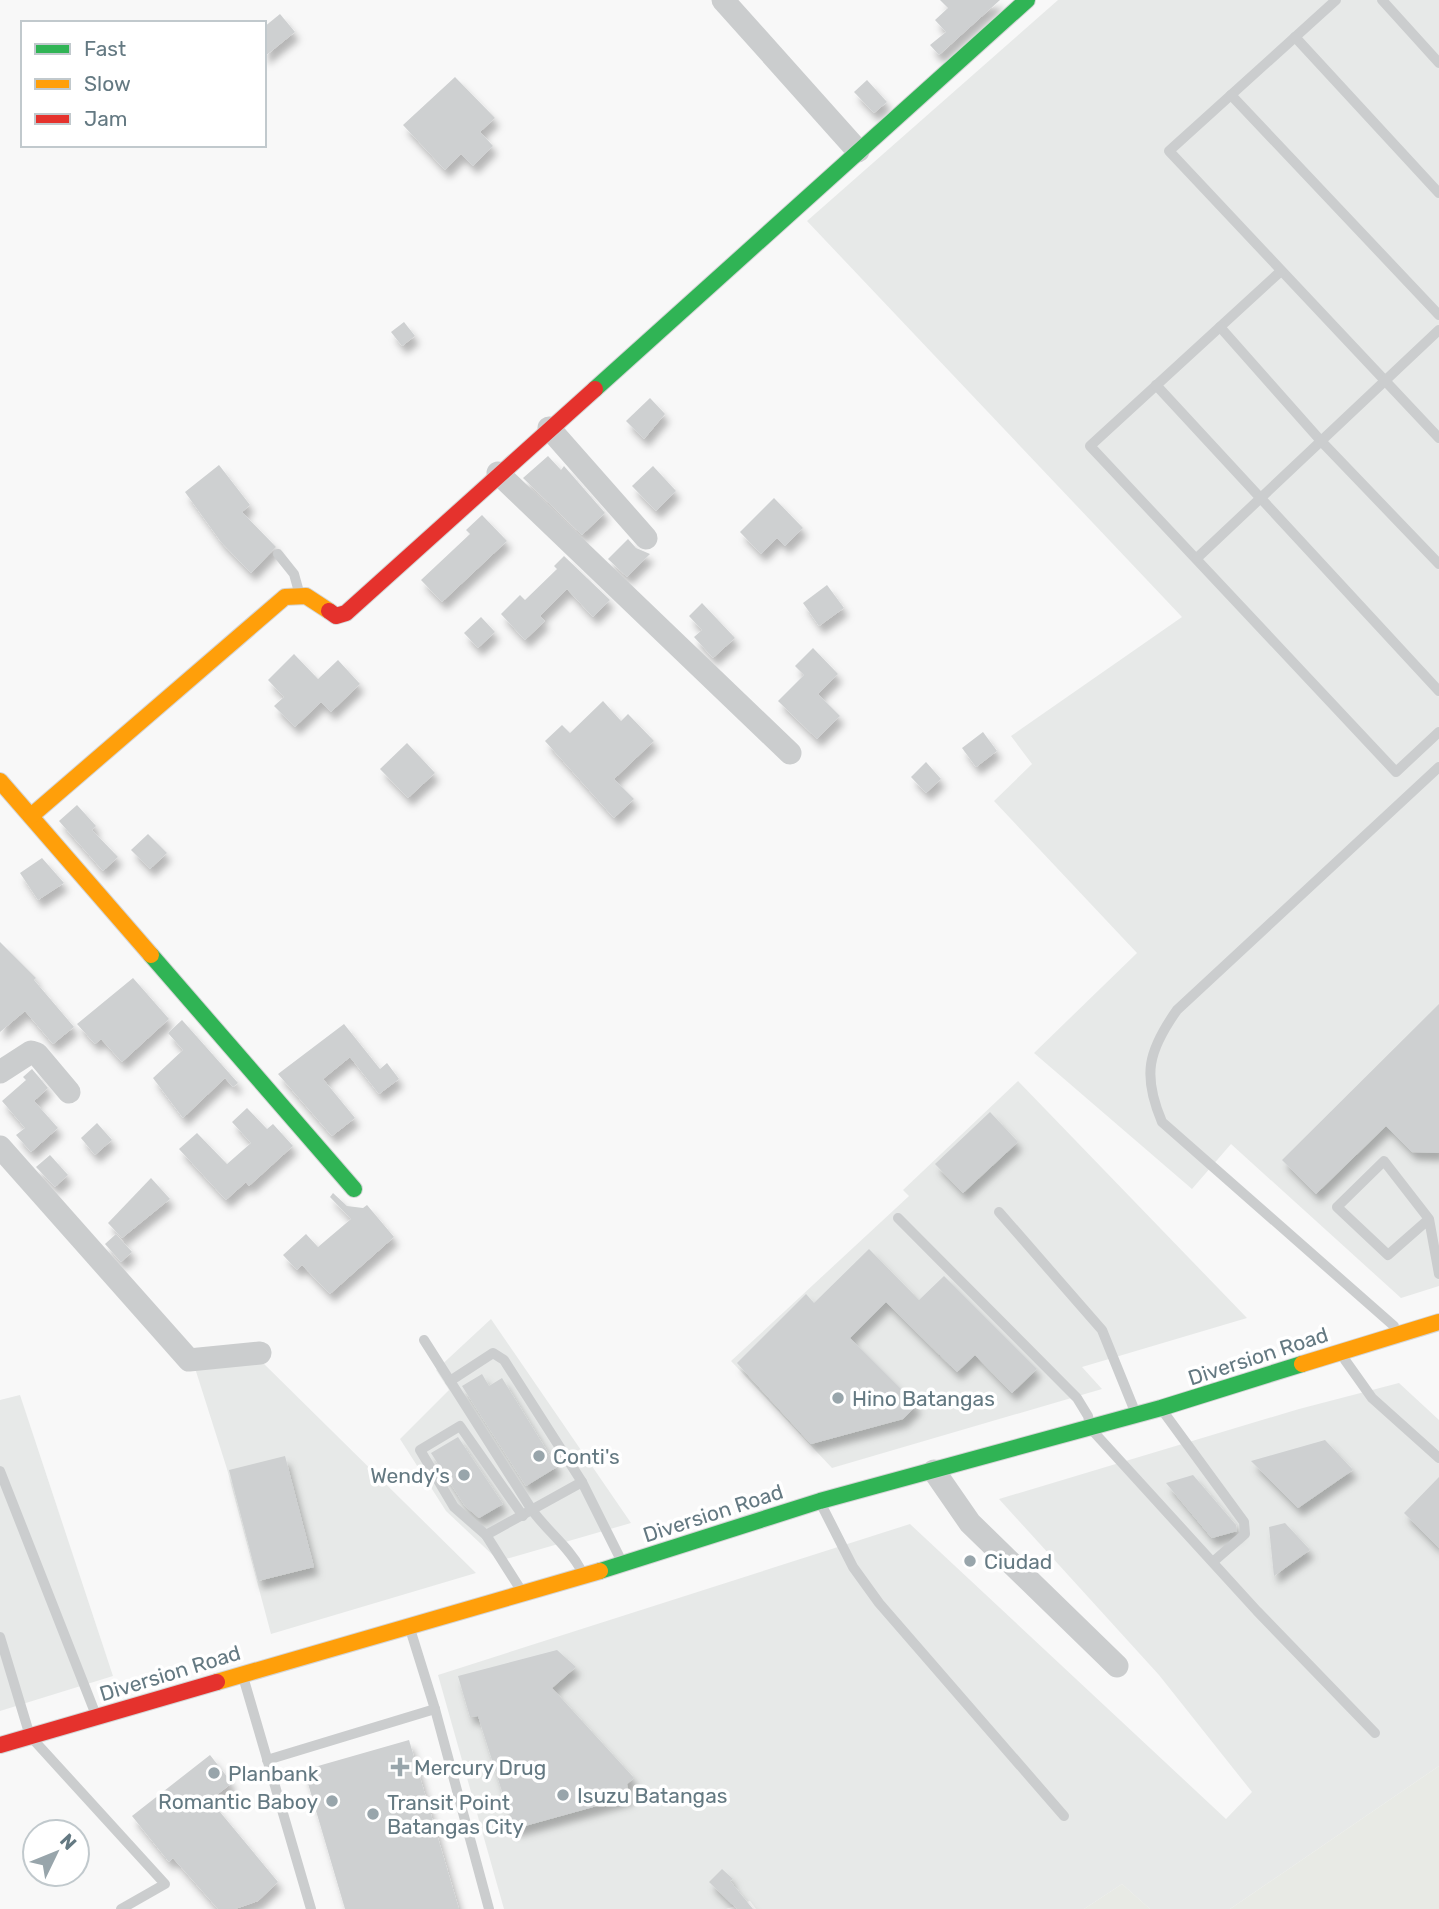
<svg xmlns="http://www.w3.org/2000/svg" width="1439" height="1909" viewBox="0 0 1439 1909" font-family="Rubik,sans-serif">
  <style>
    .built { fill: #e7e9e8 }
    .green { fill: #e8eae5 }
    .building { fill: #ced0d1; filter: url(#shadow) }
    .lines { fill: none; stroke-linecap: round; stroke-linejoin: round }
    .fast-casing { stroke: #d4d5d6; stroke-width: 18 }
    .slow-casing { stroke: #d4d5d6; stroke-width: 18 }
    .jam-casing { stroke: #d4d5d6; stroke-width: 18 }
    .lane { stroke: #cbcdce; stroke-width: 10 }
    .street { stroke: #cbcdce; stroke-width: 23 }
    .fast { stroke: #30b455; stroke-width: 16 }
    .slow { stroke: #ff9f0a; stroke-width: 16 }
    .jam { stroke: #e5322d; stroke-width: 16 }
    .poi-dot { fill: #98a5ab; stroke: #fff; stroke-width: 2.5 }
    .labels { text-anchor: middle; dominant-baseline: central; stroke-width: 7; stroke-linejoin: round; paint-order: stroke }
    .street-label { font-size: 21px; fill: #647982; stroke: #fff }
    .poi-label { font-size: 21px; fill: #647982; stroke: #fff; text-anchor: start }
  </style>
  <defs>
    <filter id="shadow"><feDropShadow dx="4.5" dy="8" stdDeviation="3.5" flood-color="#0004"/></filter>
  </defs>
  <rect width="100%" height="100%" fill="#f8f8f8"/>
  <g class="built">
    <path d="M1058,0h381v1286l-38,12 -170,-154 -39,45 -158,-136 103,-100 -143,-152 38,-37 -21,-28 171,-119 -375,-396z"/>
    <path d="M1018,1081l229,237 -165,49 20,22 -270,79 -101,-107 178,-165 -6,-6z"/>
    <path d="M491,1319l140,204 -132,38 -53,-50 -46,-72 49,-49 -13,-20z"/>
    <path d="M258,1358l218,215 -205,61 -44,-165 -33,-104z"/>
    <path d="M1399,1383l40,37v346l-209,143h-80l-28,-25 -38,25h-328l-6,-8 -24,8h-222l-66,-234 472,-151 316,295 26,-27 -93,-117 -160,-176 300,-90z"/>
    <path d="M20,1395l93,281 -113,35v-311z"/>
  </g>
  <g class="green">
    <path d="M1439,1766v143h-209z"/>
    <path d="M1122,1884l28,25h-66z"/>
  </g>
  <g class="building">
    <path d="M940,0h60l-61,55 -9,-10 16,-13 -11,-12 13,-12z"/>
    <path d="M280,14l15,18 -31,25v-30z"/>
    <path d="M455,77l40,41 -15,14 13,14 -20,20 -12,-12 -16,16 -42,-45z"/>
    <path d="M867,80l20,22 -13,11 -20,-21z"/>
    <path d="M404,322l11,14 -13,10 -11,-14z"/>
    <path d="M650,398l15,16 -21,25 -18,-18z"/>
    <path d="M548,456l13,14 3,-4 41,47 -23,22 -59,-57z"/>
    <path d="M219,465l31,40 -8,7 34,35 -25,26 -30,-31 -36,-50z"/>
    <path d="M653,466l23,25 -20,20 -24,-25z"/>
    <path d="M774,498l29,30 -18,18 -8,-8 -16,16 -21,-22z"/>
    <path d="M482,515l25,26 -65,61 -21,-22 49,-46 -4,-4z"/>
    <path d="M628,539l8,9 14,6 -23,23 -19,-18z"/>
    <path d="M564,556l46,44 -17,17 -26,-28 -27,27 5,5 -20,19 -24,-26 19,-19 5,5 32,-31 -3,-3z"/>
    <path d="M827,585l17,23 -25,18 -16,-23z"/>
    <path d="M702,603l33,35 -22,20 -19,-21 8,-7 -13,-14z"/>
    <path d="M481,617l14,15 -17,16 -14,-15z"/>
    <path d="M813,648l25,26 -20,20 22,22 -23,23 -39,-38 26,-26 -9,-9z"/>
    <path d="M294,654l24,25 20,-19 22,24 -29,28 -10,-10 -26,25 -21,-21 10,-9 -16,-17z"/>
    <path d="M603,701l18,20 7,-7 26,27 -40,38 20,20 -20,19 -69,-77 17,-16 8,8z"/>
    <path d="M983,732l14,19 -21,16 -14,-19z"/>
    <path d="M407,743l28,30 -27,25 -28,-29z"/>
    <path d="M926,762l15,17 -15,14 -15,-16z"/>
    <path d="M77,805l19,21 -4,4 26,27 -15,14 -44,-50z"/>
    <path d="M148,834l19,19 -17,16 -19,-19z"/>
    <path d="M42,858l22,25 -26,17 -18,-27z"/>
    <path d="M0,942l36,36 -2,2 40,47 -21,17 -28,-33 -25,21z"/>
    <path d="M133,978l36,41 -47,43 -21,-23 -6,5 -18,-20z"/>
    <path d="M1439,1004v149l-27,-1 -26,-26 -70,68 -34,-34z"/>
    <path d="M182,1020l56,63 -5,4 -8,-9 -42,40 -30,-40 30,-28 -15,-17z"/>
    <path d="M344,1024l36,45 7,-6 12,16 -20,15 -29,-37 -27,22 32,39 -23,18 -54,-62z"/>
    <path d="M32,1069l16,19 -14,13 24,27 -27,24 -15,-17 9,-7 -23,-27 24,-21 -3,-3z"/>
    <path d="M247,1108l20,21 6,-5 20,22 -44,40 -3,-4 -20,18 -47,-51 18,-16 30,31 24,-21 -19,-21z"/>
    <path d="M990,1112l28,30 -55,51 -28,-29z"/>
    <path d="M97,1123l15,17 -17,15 -14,-17z"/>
    <path d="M50,1155l18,20 -13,12 -19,-20z"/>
    <path d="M151,1178l19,21 -48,39 -14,-15z"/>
    <path d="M333,1193l14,13 16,2 4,-3 27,32 -64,57 -28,-29 -5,5 -14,-15 23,-21 12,13 33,-28 -21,-22z"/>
    <path d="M116,1234l16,18 -11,10 -16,-18z"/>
    <path d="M869,1249l50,51 25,-24 93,93 -25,24 -37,-38 -18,17 -71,-70 -36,36 67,67 -14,14 -92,25 -74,-81 69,-69 8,9z"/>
    <path d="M482,1374l7,12 13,-8 55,89 -31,19 -64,-100z"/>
    <path d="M458,1437l45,67 -24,14 -14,-12 -34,-53z"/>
    <path d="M1325,1440l28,30 -55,38 -47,-47z"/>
    <path d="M285,1456l29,111 -56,14 -29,-111z"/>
    <path d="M1193,1475l43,50 1,6 -25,7 -46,-55z"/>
    <path d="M1439,1477v71l-35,-35z"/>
    <path d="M1285,1523l25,27 -36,26 -5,-49z"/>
    <path d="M557,1650l19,17 -24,21 82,90 -7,6 2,13 -115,32 -36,-113 -8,1 -12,-41z"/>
    <path d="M409,1740l50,169h-114l-41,-139z"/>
    <path d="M210,1755l22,28 -22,17 68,82 -20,19 -23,8h-17l-45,-51 -4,4 -37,-46z"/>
    <path d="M722,1869l11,10 -3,2 23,28h-16l-28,-27z"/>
  </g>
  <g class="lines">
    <g class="fast-casing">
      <g id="fast">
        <path d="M595,389l432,-389"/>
        <path d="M151,955l203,234"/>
        <path d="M600,1571l220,-70 341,-93 141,-44"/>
      </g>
    </g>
    <g class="slow-casing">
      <g id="slow">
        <path d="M0,781l151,174"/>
        <path d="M31,816l254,-219 21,-1 23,15"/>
        <path d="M1302,1364l137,-42"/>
        <path d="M217,1682l383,-111"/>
      </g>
    </g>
    <g class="jam-casing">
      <g id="jam">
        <path d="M329,611l7,5 10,-3 249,-224"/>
        <path d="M0,1745l217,-63"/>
      </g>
    </g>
    <g class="lane">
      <path d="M1336,0l-167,151 270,287"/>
      <path d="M1382,0l57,63"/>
      <path d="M1295,37l144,156"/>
      <path d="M1231,95l208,220"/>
      <path d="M1281,271l-191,175 306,326 43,-40"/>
      <path d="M1220,327l101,114 118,123"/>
      <path d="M1156,385l283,306"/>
      <path d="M278,554l16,20 5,18"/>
      <path d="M1197,558l242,-228"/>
      <path d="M999,1212l103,118 32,79"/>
      <path d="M898,1218l179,180 11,18 3,13 166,182 118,122"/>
      <path d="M1429,1219l-41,36 -51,-48 47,-46 45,58 10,55"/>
      <path d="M1394,1326l-232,-204c-20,-47 -14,-71 15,-112l262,-243"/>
      <path d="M424,1340l108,170c16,22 37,37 49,60"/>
      <path d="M1345,1360l27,38 67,60"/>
      <path d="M450,1381l43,-28 11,7 78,122 38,76"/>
      <path d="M1165,1414l79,108 1,12 -31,27"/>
      <path d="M0,1471l94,239"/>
      <path d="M822,1506l31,61 26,36 185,213"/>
      <path d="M486,1535l96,-53"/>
      <path d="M519,1587l-33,-52 -32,-28 -34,-57 40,-24 63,90"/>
      <path d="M411,1632l24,77 54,200"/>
      <path d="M0,1637l30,99 135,148 -44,25"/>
      <path d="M244,1680l67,229"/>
      <path d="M267,1760l168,-51"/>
    </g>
    <g class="street">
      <path d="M723,0l135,151"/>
      <path d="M549,428l97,110"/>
      <path d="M498,473l292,280"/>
      <path d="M0,1072l31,-20 6,2 32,38"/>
      <path d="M0,1147l189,213 71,-7"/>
      <path d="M934,1471l36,52 147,143"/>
    </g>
    <use href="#fast" class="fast"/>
    <use href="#slow" class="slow"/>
    <use href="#jam" class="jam"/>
  </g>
  <g class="poi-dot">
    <circle cx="838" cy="1398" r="7"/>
    <circle cx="539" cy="1456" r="7"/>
    <circle cx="464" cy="1475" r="7"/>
    <circle cx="970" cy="1561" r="7"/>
    <path d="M396.5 1756.5h7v7h7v7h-7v7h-7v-7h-7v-7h7z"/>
    <circle cx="214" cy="1773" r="7"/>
    <circle cx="563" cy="1795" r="7"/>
    <circle cx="332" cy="1801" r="7"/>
    <circle cx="373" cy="1814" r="7"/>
  </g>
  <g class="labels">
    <g class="street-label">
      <text transform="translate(1258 1356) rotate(-18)">Diversion Road</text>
      <text transform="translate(713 1513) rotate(-18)">Diversion Road</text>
      <text transform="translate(170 1673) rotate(-17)">Diversion Road</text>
    </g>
    <g class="poi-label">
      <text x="852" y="1398">Hino Batangas</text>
      <text x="553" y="1456">Conti's</text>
      <text x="450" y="1475" text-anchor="end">Wendy's</text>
      <text x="984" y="1561">Ciudad</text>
      <text x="414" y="1767">Mercury Drug</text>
      <text x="228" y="1773">Planbank</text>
      <text x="577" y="1795">Isuzu Batangas</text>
      <text x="318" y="1801" text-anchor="end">Romantic Baboy</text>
      <text x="387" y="1802">Transit Point<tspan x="387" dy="24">Batangas City</tspan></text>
    </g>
  </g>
  <rect x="21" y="21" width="245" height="126" fill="#ffffff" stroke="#c1c9cd" stroke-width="2"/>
  <rect x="35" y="44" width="35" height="10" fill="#30b455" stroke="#c1c9cd" stroke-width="2"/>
  <text x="84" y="56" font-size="21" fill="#647982">Fast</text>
  <rect x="35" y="79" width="35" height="10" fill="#ff9f0a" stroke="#c1c9cd" stroke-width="2"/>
  <text x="84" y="91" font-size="21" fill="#647982">Slow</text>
  <rect x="35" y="114" width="35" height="10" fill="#e5322d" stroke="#c1c9cd" stroke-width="2"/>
  <text x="84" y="126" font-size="21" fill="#647982">Jam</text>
  <g transform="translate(56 1853) rotate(47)"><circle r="33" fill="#ffffff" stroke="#c1c9cd" stroke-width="2"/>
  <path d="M0-5L12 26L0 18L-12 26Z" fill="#98a5ab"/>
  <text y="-10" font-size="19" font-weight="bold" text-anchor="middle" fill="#647982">N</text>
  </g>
</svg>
